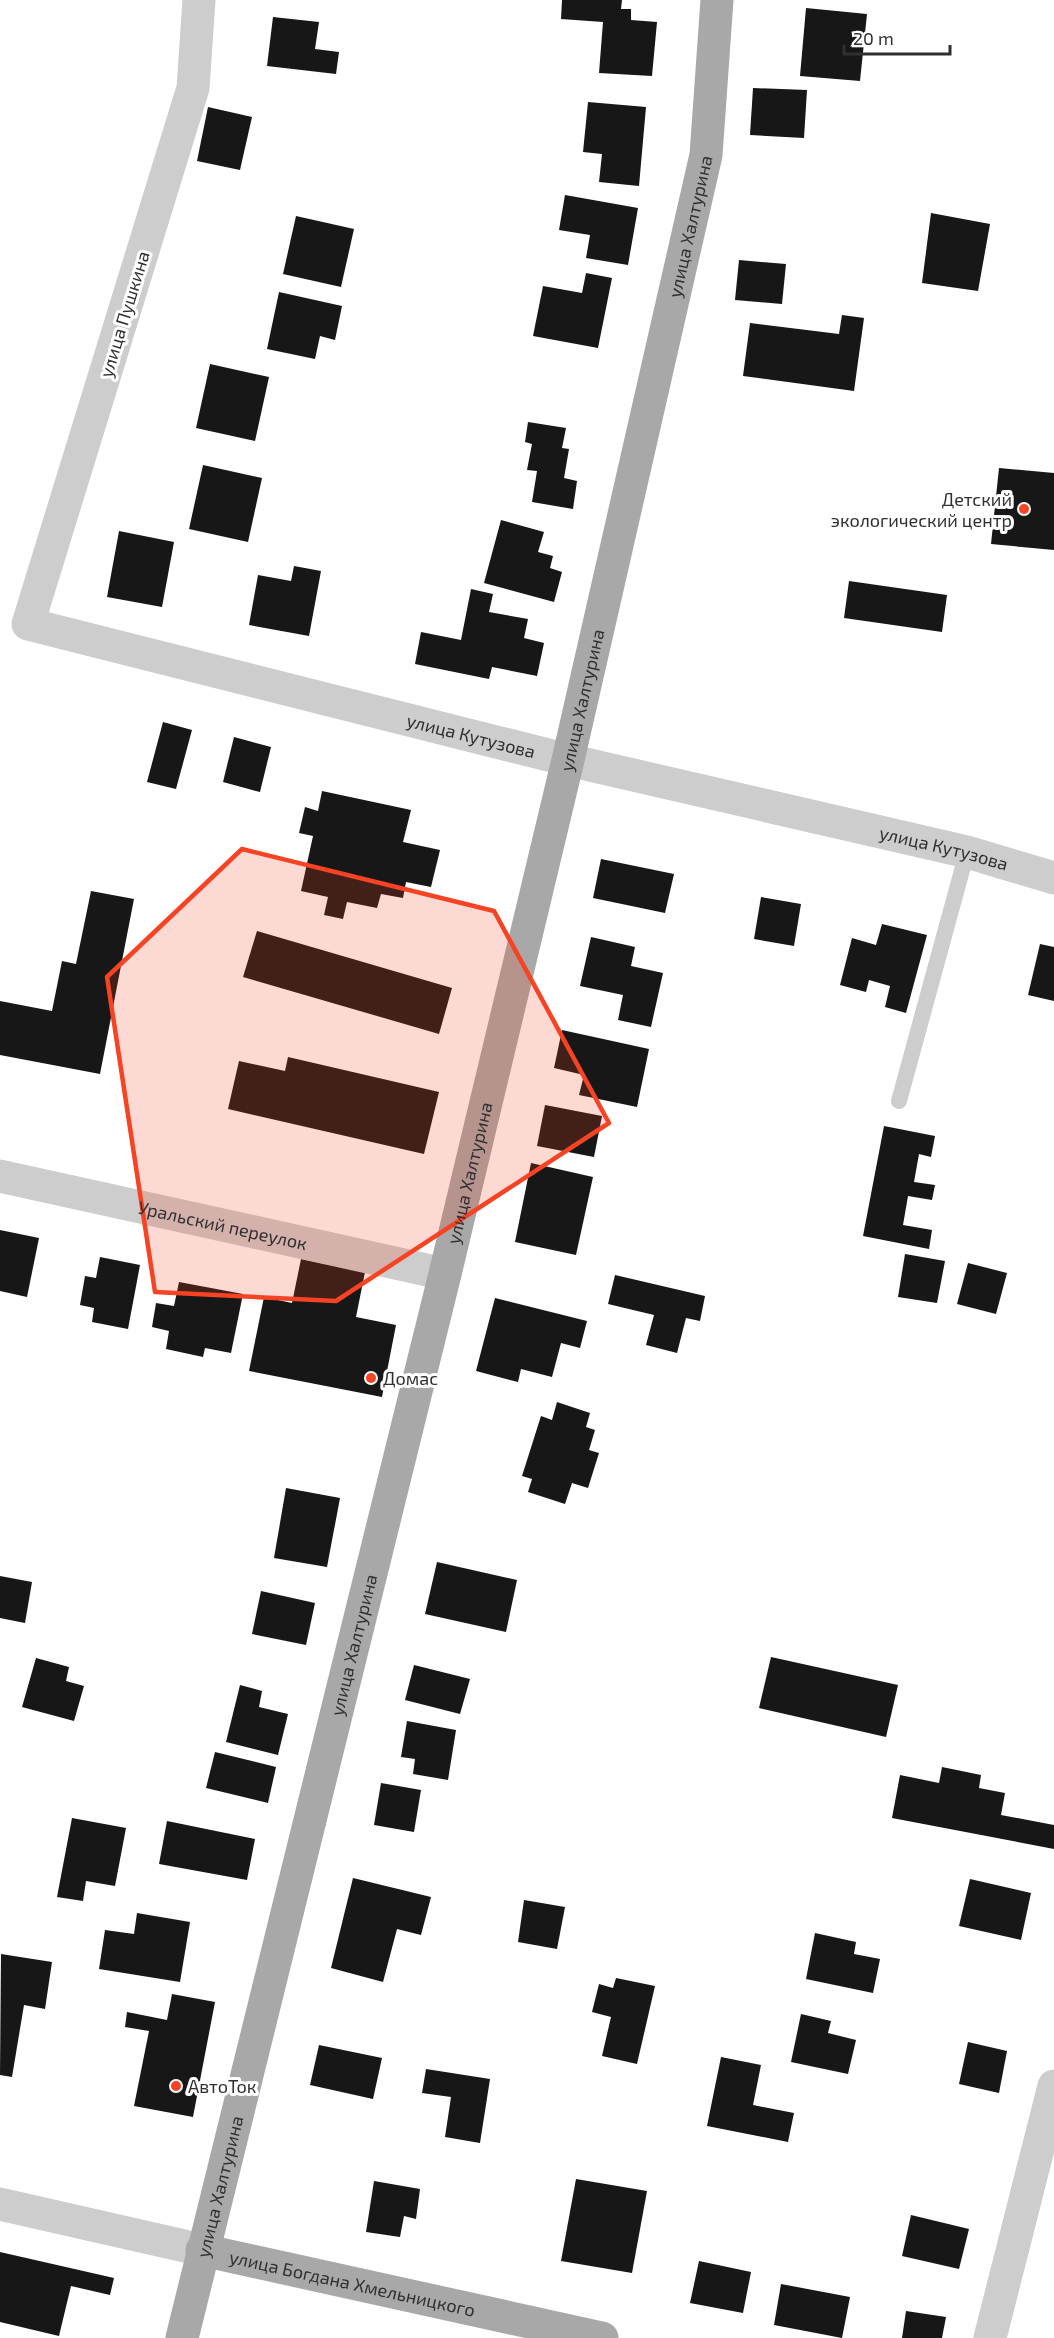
<svg xmlns="http://www.w3.org/2000/svg" width="1054" height="2338" viewBox="0 0 1054 2338" font-family="'Exo 2',sans-serif">
  <style>
    .building { fill: #171717 }
    .lines { fill: none; stroke-linecap: round; stroke-linejoin: round }
    .service { stroke: #cdcdcd; stroke-width: 16 }
    .minor { stroke: #cdcdcd; stroke-width: 33 }
    .tertiary { stroke: #cdcdcd; stroke-width: 33 }
    .primary { stroke: #a8a8a8; stroke-width: 33 }
    .marked { fill: #f54324; fill-opacity: 0.2; stroke: #f54324; stroke-width: 4.5; stroke-linejoin: round }
    .poi-dot { fill: #f54324; stroke: #fff; stroke-width: 2 }
    .labels { text-anchor: middle; dominant-baseline: central; stroke-width: 6; stroke-linejoin: round; paint-order: stroke }
    .street-label { font-size: 18px; fill: #303030; stroke: #fff }
    .poi-label { font-size: 18px; fill: #303030; stroke: #fff; text-anchor: start }
  </style>
  <rect width="100%" height="100%" fill="#fff"/>
  <g class="building">
    <path d="M562,0h60l-1,9h10v11l26,2 -5,54 -53,-3 4,-51 -42,-3z"/>
    <path d="M806,8l61,6 -7,67 -60,-5z"/>
    <path d="M273,17l46,5 -4,27 24,3 -3,22 -69,-8z"/>
    <path d="M753,88l54,2 -3,48 -54,-3z"/>
    <path d="M588,102l58,5 -7,79 -40,-4 3,-28 -19,-2z"/>
    <path d="M208,107l44,10 -12,53 -43,-9z"/>
    <path d="M565,195l73,13 -10,57 -42,-7 4,-23 -31,-5z"/>
    <path d="M931,213l59,11 -12,67 -56,-8z"/>
    <path d="M296,216l58,13 -13,58 -58,-13z"/>
    <path d="M739,260l47,4 -4,40 -47,-4z"/>
    <path d="M586,273l26,5 -14,70 -65,-12 10,-50 39,7z"/>
    <path d="M279,292l63,14 -7,34 -15,-4 -5,23 -48,-10z"/>
    <path d="M842,315l22,3 -10,73 -111,-15 7,-53 89,11z"/>
    <path d="M210,364l59,13 -14,64 -59,-13z"/>
    <path d="M528,422l38,6 -4,20 7,1 -5,29 13,3 -4,28 -41,-7 5,-31 -10,-1 5,-26 -7,-2z"/>
    <path d="M203,465l59,13 -14,64 -59,-13z"/>
    <path d="M999,468l55,5v77l-63,-6z"/>
    <path d="M501,520l43,12 -6,20 15,4 -3,12 12,4 -8,30 -70,-19z"/>
    <path d="M119,531l55,11 -12,65 -55,-10z"/>
    <path d="M294,566l27,5 -12,65 -60,-11 9,-50 33,6z"/>
    <path d="M849,581l98,14 -5,37 -98,-14z"/>
    <path d="M471,589l22,5 -4,18 39,7 -4,19 20,5 -7,33 -45,-9 -3,12 -74,-15 6,-32 40,8z"/>
    <path d="M163,722l29,8 -16,59 -29,-7z"/>
    <path d="M234,737l37,10 -11,45 -37,-10z"/>
    <path d="M322,791l89,19 -8,32 37,8 -9,37 -25,-5 -3,16 -22,-4 -4,14 -30,-6 -4,17 -19,-4 4,-18 -27,-6 12,-55 -14,-3 6,-26 13,4z"/>
    <path d="M601,859l73,15 -9,39 -72,-15z"/>
    <path d="M91,891l43,8 -34,175 -100,-19v-54l52,10 10,-50 14,3z"/>
    <path d="M761,897l40,7 -7,42 -40,-7z"/>
    <path d="M882,924l45,11 -21,78 -21,-6 5,-21 -21,-6 -3,12 -26,-7 12,-47 24,7z"/>
    <path d="M257,931l195,57 -13,46 -196,-57z"/>
    <path d="M591,937l44,10 -4,19 32,7 -12,54 -33,-7 5,-25 -43,-9z"/>
    <path d="M1040,944l14,3v54l-26,-6z"/>
    <path d="M562,1030l87,19 -12,58 -58,-12 5,-20 -30,-7z"/>
    <path d="M288,1057l151,35 -15,62 -196,-45 11,-48 46,10z"/>
    <path d="M545,1105l57,11 -8,41 -57,-11z"/>
    <path d="M884,1126l51,10 -4,21 -12,-3 -5,28 21,3 -3,15 -24,-4 -5,29 29,5 -3,19 -66,-13z"/>
    <path d="M531,1163l62,14 -17,78 -61,-13z"/>
    <path d="M0,1230l39,8 -12,59 -27,-6z"/>
    <path d="M905,1254l40,7 -8,42 -39,-6z"/>
    <path d="M100,1257l40,8 -12,64 -36,-7 2,-14 -14,-3 5,-29 11,2z"/>
    <path d="M301,1259l64,13 -9,45 40,8 -14,72 -133,-26 15,-74 28,6z"/>
    <path d="M968,1263l39,10 -11,41 -39,-10z"/>
    <path d="M615,1275l90,21 -5,25 -14,-3 -9,35 -31,-8 8,-30 -46,-11z"/>
    <path d="M179,1282l64,12 -12,59 -26,-5 -2,9 -37,-8 3,-18 -17,-4 4,-24 18,3z"/>
    <path d="M495,1298l92,23 -7,27 -19,-5 -9,34 -31,-8 -3,13 -42,-11z"/>
    <path d="M557,1402l33,11 -4,14 9,3 -6,20 10,3 -11,35 -16,-5 -7,21 -37,-12 4,-13 -10,-3 19,-60 11,4z"/>
    <path d="M286,1488l54,10 -13,69 -53,-9z"/>
    <path d="M437,1562l80,18 -11,52 -81,-18z"/>
    <path d="M0,1576l32,6 -7,41 -25,-5z"/>
    <path d="M261,1591l54,12 -9,42 -54,-11z"/>
    <path d="M771,1657l127,28 -12,52 -127,-29z"/>
    <path d="M36,1658l33,9 -3,14 18,5 -10,35 -52,-14z"/>
    <path d="M414,1665l56,14 -10,35 -55,-14z"/>
    <path d="M240,1685l22,6 -3,16 29,7 -10,41 -52,-13z"/>
    <path d="M407,1721l49,9 -8,50 -35,-6 2,-15 -14,-2z"/>
    <path d="M215,1752l61,15 -8,36 -62,-15z"/>
    <path d="M942,1767l39,8 -2,13 26,5 -4,22 53,10v24l-162,-31 8,-43 39,8z"/>
    <path d="M381,1783l40,7 -7,42 -40,-7z"/>
    <path d="M72,1818l54,10 -11,58 -29,-5 -3,20 -26,-4z"/>
    <path d="M167,1821l88,18 -8,41 -88,-16z"/>
    <path d="M353,1878l78,19 -10,38 -24,-6 -14,53 -52,-14z"/>
    <path d="M970,1879l61,14 -10,47 -62,-14z"/>
    <path d="M524,1900l41,7 -8,42 -39,-7z"/>
    <path d="M137,1913l53,9 -10,60 -81,-13 6,-39 29,4z"/>
    <path d="M815,1933l41,9 -2,12 26,5 -7,34 -67,-14z"/>
    <path d="M1,1954l51,8 -7,47 -21,-4 -12,72 -12,-2z"/>
    <path d="M616,1978l39,8 -18,78 -35,-8 9,-39 -19,-5 7,-28 14,4z"/>
    <path d="M172,1994l43,8 -22,115 -59,-11 15,-75 -24,-4 2,-15 40,8z"/>
    <path d="M801,2014l30,7 -3,12 28,7 -8,34 -57,-12z"/>
    <path d="M968,2042l39,9 -8,42 -40,-9z"/>
    <path d="M319,2045l63,13 -9,41 -63,-14z"/>
    <path d="M721,2057l40,8 -8,40 41,8 -6,29 -81,-16z"/>
    <path d="M426,2069l64,10 -10,64 -35,-6 6,-40 -29,-4z"/>
    <path d="M576,2179l71,12 -15,82 -71,-12z"/>
    <path d="M374,2181l46,8 -4,30 -12,-3 -4,21 -34,-5z"/>
    <path d="M911,2215l58,14 -10,40 -57,-13z"/>
    <path d="M0,2252l114,26 -4,17 -39,-9 -12,50 -59,-14z"/>
    <path d="M699,2261l52,11 -8,41 -53,-10z"/>
    <path d="M781,2284l69,13 -8,41 -68,-13z"/>
    <path d="M906,2311l40,6 -4,21h-40z"/>
  </g>
  <g class="lines">
    <path class="service" d="M899,1101l68,-249"/>
    <g class="minor">
      <path id="s1" d="M199,0l-6,88 -165,536 540,136 399,92 87,26"/>
      <path id="s2" d="M0,1176l445,98"/>
    </g>
    <g class="tertiary">
      <path d="M0,2204l202,46"/>
      <path d="M990,2338l64,-252"/>
    </g>
    <g class="primary">
      <path id="s3" d="M202,2250l400,88"/>
      <path id="s4" d="M182,2338l263,-1064 123,-514 138,-605 11,-155"/>
    </g>
  </g>
  <path class="marked" d="M242,849l252,62 115,212 -273,178 -181,-9 -48,-315z"/>
  <g class="poi-dot">
    <circle cx="1024" cy="509" r="6"/>
    <circle cx="371" cy="1378" r="6"/>
    <circle cx="176" cy="2086" r="6"/>
  </g>
  <g class="labels">
    <g class="street-label">
      <text stroke="none"><textPath href="#s4" startOffset="2172">улица Халтурина</textPath></text>
      <text transform="translate(124 314) rotate(-73)">улица Пушкина</text>
      <text stroke="none"><textPath href="#s4" startOffset="1686">улица Халтурина</textPath></text>
      <text stroke="none"><textPath href="#s1" startOffset="1106">улица Кутузова</textPath></text>
      <text stroke="none"><textPath href="#s1" startOffset="1592">улица Кутузова</textPath></text>
      <text stroke="none"><textPath href="#s4" startOffset="1200">улица Халтурина</textPath></text>
      <text stroke="none"><textPath href="#s2" startOffset="228">Уральский переулок</textPath></text>
      <text stroke="none"><textPath href="#s4" startOffset="714">улица Халтурина</textPath></text>
      <text stroke="none"><textPath href="#s4" startOffset="156">улица Халтурина</textPath></text>
      <text stroke="none"><textPath href="#s3" startOffset="154">улица Богдана Хмельницкого</textPath></text>
    </g>
    <g class="poi-label">
      <text x="1012" y="499" text-anchor="end">Детский<tspan x="1012" dy="21">экологический центр</tspan></text>
      <text x="383" y="1378">Домас</text>
      <text x="188" y="2086">АвтоТок</text>
    </g>
  </g>
  <path d="M844 45v9h106v-9" fill="none" stroke="#303030" stroke-width="3"/>
  <text x="853" y="45" font-size="18" fill="#303030" stroke="#ffffff" stroke-width="4.5" paint-order="stroke">20 m</text>
</svg>
